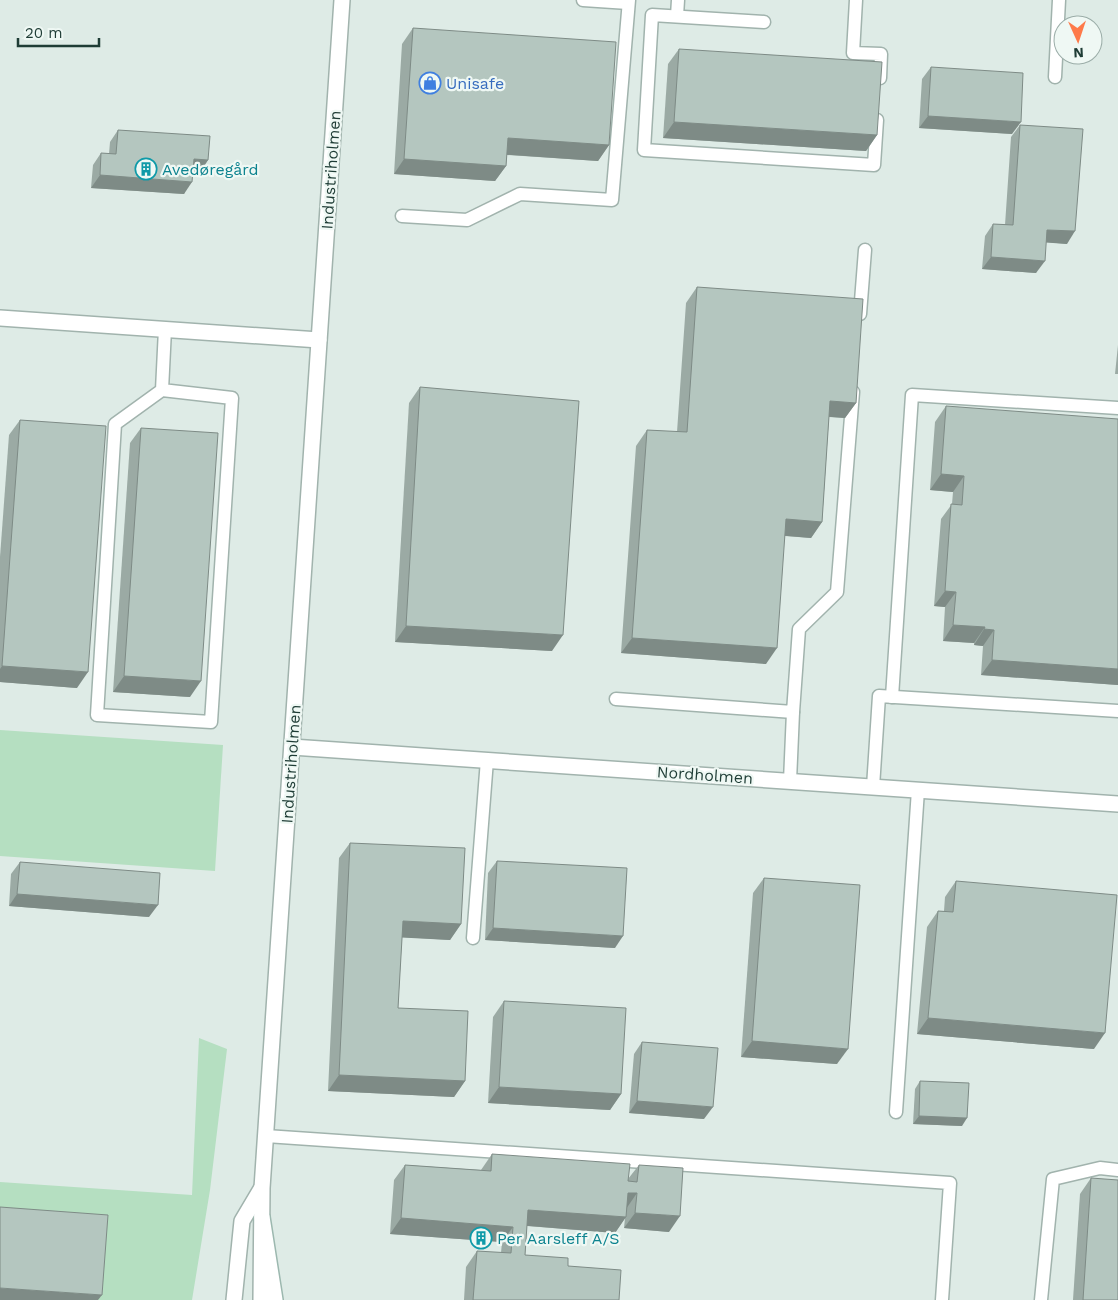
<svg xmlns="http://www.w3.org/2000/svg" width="1118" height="1300" viewBox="0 0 1118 1300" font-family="'Work Sans',sans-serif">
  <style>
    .green { fill: #b5dfc1 }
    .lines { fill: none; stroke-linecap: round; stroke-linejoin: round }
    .lane-casing { stroke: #a1b3ad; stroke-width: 15 }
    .street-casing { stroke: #a1b3ad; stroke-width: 18 }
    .secondary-casing { stroke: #9cb8af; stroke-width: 18 }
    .lane { stroke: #fff; stroke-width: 12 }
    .street { stroke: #fff; stroke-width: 15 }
    .secondary { stroke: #fff; stroke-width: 15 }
    .wall { fill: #9baaa4 }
    .shaded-wall { fill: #7e8b86 }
    .building { fill: #b4c6bf; stroke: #7e8b86 }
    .labels { text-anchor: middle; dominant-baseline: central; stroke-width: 4.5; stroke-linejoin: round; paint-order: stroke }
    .shop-label { font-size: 16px; fill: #366cbe; stroke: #eff8f4; text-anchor: start }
    .culture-label { font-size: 16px; fill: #0d838f; stroke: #eff8f4; text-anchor: start }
    .street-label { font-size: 16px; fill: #1e3c35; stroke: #eff8f4 }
  </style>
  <rect width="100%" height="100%" fill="#deebe6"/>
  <g class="green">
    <path d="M0,730l223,15 -8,126 -215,-15z"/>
    <path d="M199,1038l28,11 -17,141 -18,110h-100l-92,-77v-41l192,13z"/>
  </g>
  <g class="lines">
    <g class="lane-casing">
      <g id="lane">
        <path d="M583,0l45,3"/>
        <path d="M856,0l-3,53 28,1 -1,24"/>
        <path d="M677,16l1,-16"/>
        <path d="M764,22l-112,-7 -8,135 230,15 3,-45"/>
        <path d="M1055,77l4,-77"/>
        <path d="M402,216l65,4 53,-26 92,6 17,-200"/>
        <path d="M860,314l5,-64"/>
        <path d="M162,390l-47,34 -18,291 114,7 21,-324 -70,-8 3,-61"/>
        <path d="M892,697l20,-302 206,13"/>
        <path d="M616,699l177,13 6,-83 38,-37 16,-200"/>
        <path d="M790,781l3,-69"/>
        <path d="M873,787l6,-91 239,15"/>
        <path d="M473,938l14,-178"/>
        <path d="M896,1112l22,-322"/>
        <path d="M266,1136l684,47 -8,117"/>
        <path d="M1041,1300l12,-121 47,-11 18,2"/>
      </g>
    </g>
    <g class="street-casing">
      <g id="street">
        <path d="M0,318l319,22"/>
        <path d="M292,747l826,57"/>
        <path d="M234,1300l8,-79 19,-32"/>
        <path d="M261,1300l1,-112 80,-1188"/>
      </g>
    </g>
    <g class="secondary-casing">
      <path id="secondary" d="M262,1217l13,83"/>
    </g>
    <use href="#lane" class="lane"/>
    <use href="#street" class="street"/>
    <use href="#secondary" class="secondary"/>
  </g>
  <g class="wall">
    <path d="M413,28l196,117 -11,16 -91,-6 -1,11 -11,15 -101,-7 8,-130z"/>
    <path d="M679,49l198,86 -11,16 -203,-13 5,-74z"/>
    <path d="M931,67l81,67 -93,-6 3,-49z"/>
    <path d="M1020,125l47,119 -21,-2 -10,31 -54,-4 3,-33 8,-12 12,1 6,-88z"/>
    <path d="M118,130l90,30 -8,12h-7l-9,22 -93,-6 2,-23 8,-12 8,1 1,-12z"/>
    <path d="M697,287l159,116 -11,15 -16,-1 -7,105 -11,16 -26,-2 -19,128 -145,-11 15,-207 11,-16 30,2 9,-129z"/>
    <path d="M1118,345v29h-3z"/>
    <path d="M420,387l132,264 -157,-9 14,-239z"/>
    <path d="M946,406l172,279 -137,-10 2,-29 -9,-1v-2l-31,-2 2,-34 -11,-1 7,-87 11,-15 1,-12 -23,-2 5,-68z"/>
    <path d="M20,420l57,268 -77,-6v-125l9,-122z"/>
    <path d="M141,428l49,269 -77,-5 17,-249z"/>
    <path d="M350,843l111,81 -11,16 -48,-3 -4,71 67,73 -11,16 -126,-6 11,-233z"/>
    <path d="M497,861l118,87 -130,-8 3,-67z"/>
    <path d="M20,862l129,55 -140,-11 2,-32z"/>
    <path d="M764,878l73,186 -96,-7 12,-164z"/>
    <path d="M956,881l138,168 -177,-15 10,-107 11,-16h6l1,-14z"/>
    <path d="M504,1001l117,93 -11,16 -122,-7 5,-86z"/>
    <path d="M642,1042l62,77 -75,-6 5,-59z"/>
    <path d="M920,1081l42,45 -49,-2 2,-35z"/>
    <path d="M492,1154l136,25 11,-14 30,67 -45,-4 1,-10 -10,15 -88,-7 -2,29 43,11 51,34h-155l2,-33 11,-16 24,2 1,-11 -112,-8 4,-54 11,-15 76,5z"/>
    <path d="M1091,1178l27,122h-45l7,-106z"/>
  </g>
  <g class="shaded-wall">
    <path d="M928,116l93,6 -9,12 -93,-6z"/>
    <path d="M674,122l203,13 -11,16 -203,-13z"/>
    <path d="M508,138l101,7 -11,16 -101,-7z"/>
    <path d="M194,159l14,1 -8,12 -15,-1z"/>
    <path d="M404,159l102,7 -11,15 -101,-7z"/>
    <path d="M100,175l92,7 -8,12 -93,-6z"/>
    <path d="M1047,230l28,1 -8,13 -28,-2z"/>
    <path d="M991,257l54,4 -9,12 -54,-4z"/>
    <path d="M830,401l26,2 -11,15 -26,-2z"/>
    <path d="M941,474l23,2 -11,16 -23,-2z"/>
    <path d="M786,519l36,3 -11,16 -35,-3z"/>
    <path d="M945,591l11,1 -11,15 -11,-1z"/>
    <path d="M953,625l32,2 -11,16 -31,-2z"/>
    <path d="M406,626l157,9 -11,16 -157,-9z"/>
    <path d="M984,629l10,1 -11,16 -9,-1z"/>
    <path d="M632,638l145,10 -11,16 -145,-11z"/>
    <path d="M992,660l126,9v16l-137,-10z"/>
    <path d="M2,666l86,6 -11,16 -77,-6v-13z"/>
    <path d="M124,676l77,5 -11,16 -77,-5z"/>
    <path d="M17,894l141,11 -9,12 -140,-11z"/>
    <path d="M403,921l58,3 -11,16 -58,-3z"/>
    <path d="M493,928l130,8 -8,12 -130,-8z"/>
    <path d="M928,1018l177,15 -11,16 -177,-15z"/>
    <path d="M752,1041l96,8 -11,15 -96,-7z"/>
    <path d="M339,1075l126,6 -11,16 -126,-6z"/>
    <path d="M499,1087l122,7 -11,16 -122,-7z"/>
    <path d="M637,1101l76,6 -9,12 -75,-6z"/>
    <path d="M919,1116l48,2 -5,8 -49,-2z"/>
    <path d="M628,1193h9l-11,16z"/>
    <path d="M528,1210l98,7 -11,16 -98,-8z"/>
    <path d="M635,1213l45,3 -11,16 -45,-4z"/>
    <path d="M401,1218l112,9 -11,15 -112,-8z"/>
    <path d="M0,1288l102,7 -4,5h-98z"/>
  </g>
  <g class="building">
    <path d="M413,28l203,14 -7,103 -101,-7 -2,28 -102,-7z"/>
    <path d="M679,49l203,13 -5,73 -203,-13z"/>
    <path d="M931,67l92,6 -2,49 -93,-6z"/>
    <path d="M1020,125l63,4 -8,102 -28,-1 -2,31 -54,-4 2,-33 20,1z"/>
    <path d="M118,130l92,6 -2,24 -14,-1 -2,23 -92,-7 1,-22 15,1z"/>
    <path d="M697,287l166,12 -7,104 -26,-2 -8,121 -36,-3 -9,129 -145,-10 15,-208 40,2z"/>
    <path d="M420,387l159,14 -16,234 -157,-9z"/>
    <path d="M946,406l172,13v250l-126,-9 2,-30 -10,-1 1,-2 -32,-2 3,-33 -11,-1 6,-87 11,1 2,-29 -23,-2z"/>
    <path d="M20,420l86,6 -18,246 -86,-6z"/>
    <path d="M141,428l77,5 -17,248 -77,-5z"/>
    <path d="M350,843l115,5 -4,76 -58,-3 -5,87 70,3 -3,70 -126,-6z"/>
    <path d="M497,861l130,7 -4,68 -130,-8z"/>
    <path d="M20,862l140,11 -2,32 -141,-11z"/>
    <path d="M764,878l96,7 -12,164 -96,-8z"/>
    <path d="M956,881l161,14 -12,138 -177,-15 10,-107 15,1z"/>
    <path d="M504,1001l122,7 -5,86 -122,-7z"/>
    <path d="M642,1042l76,6 -5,59 -76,-6z"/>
    <path d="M920,1081l49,2 -2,35 -48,-2z"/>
    <path d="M492,1154l138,10 -2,17 9,1 2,-17 44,3 -3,48 -45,-3 2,-20h-9l-2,24 -98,-7 -3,45 43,3v8l53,4 -2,30h-146l4,-49 34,2 2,-26 -112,-9 4,-53 86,6z"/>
    <path d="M1091,1178l27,2v120h-35z"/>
    <path d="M0,1207l108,8 -6,80 -102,-7z"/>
  </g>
  <defs>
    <g id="shop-ring" transform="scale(1.125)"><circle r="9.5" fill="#eff8f4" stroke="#3f7fe0" stroke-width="1.5"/><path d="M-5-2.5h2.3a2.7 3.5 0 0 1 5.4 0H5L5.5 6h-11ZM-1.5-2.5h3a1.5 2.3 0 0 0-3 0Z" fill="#3f7fe0"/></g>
    <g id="building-ring" transform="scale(1.125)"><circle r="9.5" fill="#eff8f4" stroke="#0f9aa8" stroke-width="1.5"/><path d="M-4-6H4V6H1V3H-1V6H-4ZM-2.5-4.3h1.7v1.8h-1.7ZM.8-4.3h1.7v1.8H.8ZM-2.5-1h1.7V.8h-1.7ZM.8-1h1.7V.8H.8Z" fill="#0f9aa8"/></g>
  </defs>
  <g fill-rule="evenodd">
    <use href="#shop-ring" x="430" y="83"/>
    <use href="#building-ring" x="146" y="169"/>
    <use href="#building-ring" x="481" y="1238"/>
  </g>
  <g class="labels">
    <g class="shop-label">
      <text x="446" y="83">Unisafe</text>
    </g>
    <g class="culture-label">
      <text x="162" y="169">Avedøregård</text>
      <text x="497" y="1238">Per Aarsleff A/S</text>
    </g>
    <g class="street-label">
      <text transform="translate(331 170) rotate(-86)">Industriholmen</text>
      <text transform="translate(291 764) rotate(-86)">Industriholmen</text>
      <text transform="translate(705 775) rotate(4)">Nordholmen</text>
    </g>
  </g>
  <g transform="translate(1078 40) rotate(177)"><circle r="24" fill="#eff8f4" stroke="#9bada8"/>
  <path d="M0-4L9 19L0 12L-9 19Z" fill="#fe7a4a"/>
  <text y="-8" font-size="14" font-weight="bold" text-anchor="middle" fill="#1e3c35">N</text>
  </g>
  <path d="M18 38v8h81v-8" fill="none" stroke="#1e3c35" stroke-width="2.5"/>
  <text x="25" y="38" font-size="15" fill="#1e3c35" stroke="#eff8f4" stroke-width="4" paint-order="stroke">20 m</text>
</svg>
